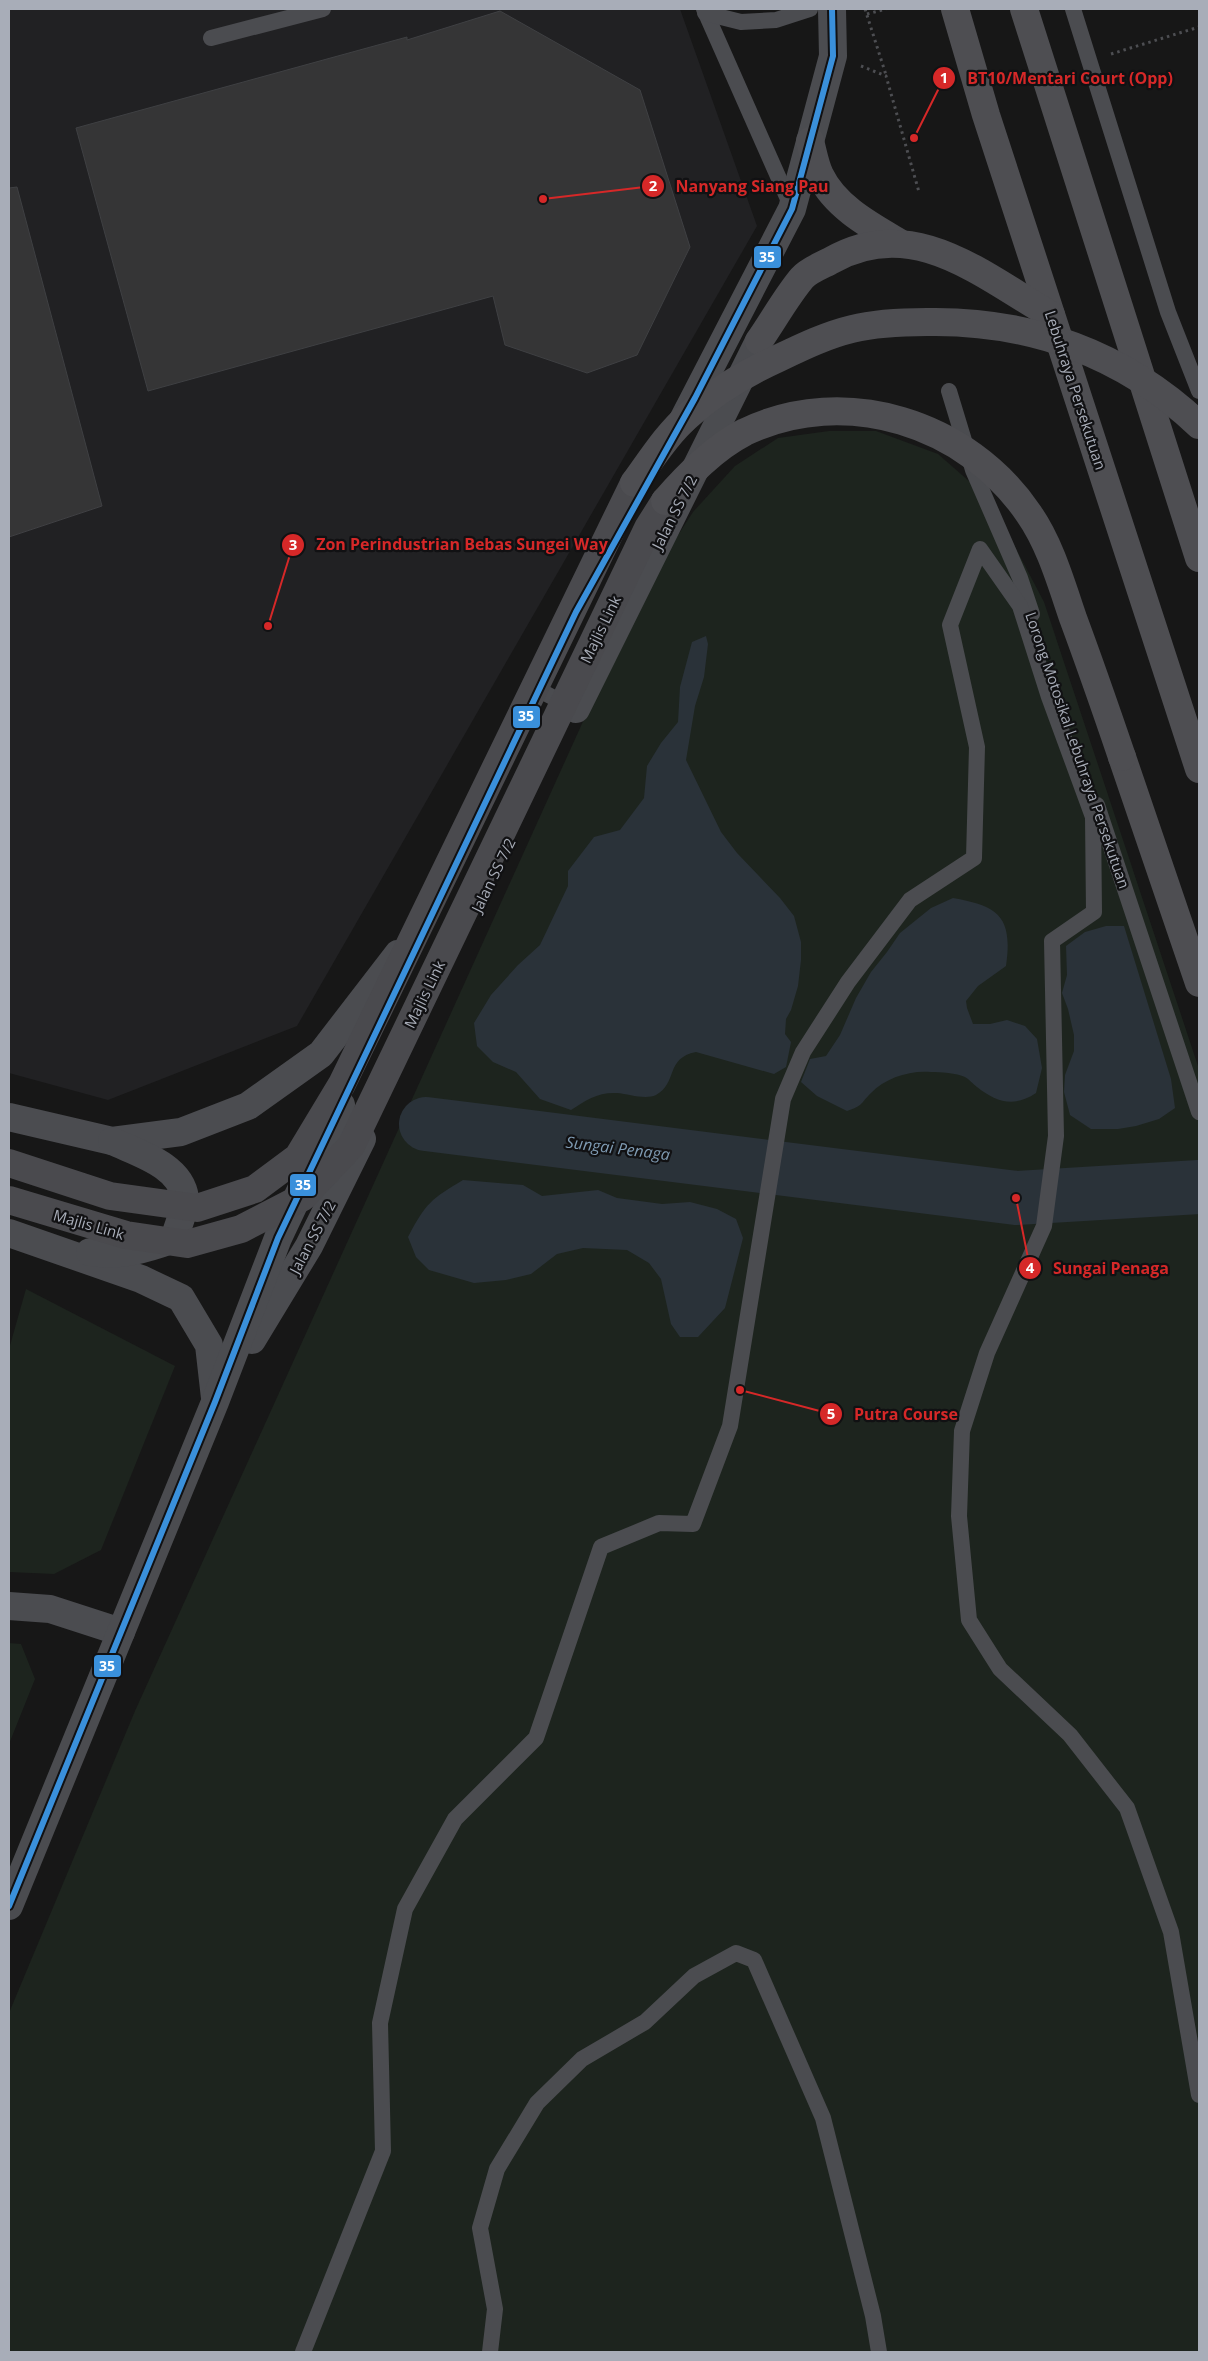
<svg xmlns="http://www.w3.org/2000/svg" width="1208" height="2361" viewBox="0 0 1208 2361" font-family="'Open Sans',sans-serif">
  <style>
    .built { fill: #212123 }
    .green { fill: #1d241e }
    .water { fill: #2a3239 }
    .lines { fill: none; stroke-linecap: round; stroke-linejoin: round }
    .river { stroke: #2a3239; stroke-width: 54 }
    .building { fill: #353536; stroke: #3f4043 }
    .path { stroke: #4d4e52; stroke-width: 3; stroke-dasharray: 2.5 4; stroke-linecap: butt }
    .service { stroke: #4b4c50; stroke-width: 16 }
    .minor { stroke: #4b4c50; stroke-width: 28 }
    .tertiary { stroke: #4b4c50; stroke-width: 28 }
    .trunk { stroke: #4e4e52; stroke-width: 28 }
    .secondary-bridge { stroke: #4a4a4e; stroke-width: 28 }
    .trunk-bridge { stroke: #4e4e52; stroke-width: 28 }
    .bus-1-casing { stroke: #111113; stroke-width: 10 }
    .bus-1 { stroke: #3a90db; stroke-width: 6 }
    .labels { text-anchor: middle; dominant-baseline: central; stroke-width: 4.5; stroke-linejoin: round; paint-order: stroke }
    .street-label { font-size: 15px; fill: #a8adb8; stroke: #111113 }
    .water-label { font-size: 16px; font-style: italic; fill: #7f9bb3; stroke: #111113 }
    .leader { fill: none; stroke: #d62828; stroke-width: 2 }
    .callout-dot { fill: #d62828; stroke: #111113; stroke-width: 2 }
    .mark-label { font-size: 15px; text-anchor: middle; font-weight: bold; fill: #fff }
    .callout-label { font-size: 16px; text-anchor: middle; font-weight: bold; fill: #d62828; stroke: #111113; stroke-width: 4.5; stroke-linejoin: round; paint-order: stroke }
    .line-badge { stroke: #111113; stroke-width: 2 }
    .badge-label { font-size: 14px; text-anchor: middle; font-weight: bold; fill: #fff }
  </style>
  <rect width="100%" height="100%" fill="#171717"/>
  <path class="built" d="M9,9h671l77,217 -460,800 -189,74 -99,-27z"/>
  <g class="green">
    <path d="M829,431h47l62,23 40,35 35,54 31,59 155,467v1283h-1190v-339l126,-302 508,-1122 50,-77 42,-46 43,-28z"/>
    <path d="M26,1289l149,77 -74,184 -47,24 -45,-2v-223z"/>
    <path d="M9,1643l12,1 14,35 -26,65z"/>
  </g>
  <g class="water">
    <path d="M706,636l2,8 -4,33 -9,29 -9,54 35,72 16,21 43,45 14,18 7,26v18l-3,26 -7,24 -5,9 -1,15 6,8 -5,25 -12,7 -78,-22c-31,6 -18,31 -40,43 -11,5 -27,-1 -39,-2 -19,-1 -31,7 -46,17l-31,-11 -24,-27 -23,-10 -16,-16 -3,-23 17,-28 27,-30 22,-20 28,-59v-15l26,-34 26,-7 24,-32 3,-32 14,-23 17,-21 2,-35 12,-45z"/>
    <path d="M953,898c46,8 60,19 53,68l-28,20 -12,15 1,7 6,16h17l17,-4 18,6 12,13 5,29 -6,25c-22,15 -40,9 -59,-6 -4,-3 -8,-8 -12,-10 -8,-4 -25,-5 -34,-5 -21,-2 -46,6 -60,21 -12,12 -7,12 -24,18l-30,-15 -16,-14 9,-23 16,-3 14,-21 16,-37 15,-26 16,-20 13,-19 31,-25z"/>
    <path d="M1106,926h18l47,153 4,29 -16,11 -23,7 -18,3h-27l-21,-14 -6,-23 1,-17 9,-24v-16l-6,-26 -6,-16 5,-18 -1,-29 19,-14z"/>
    <path d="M463,1180l60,5 19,11 56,-6 19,8 45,6 28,-2 27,7 19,10 7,19 -18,70 -27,29h-18l-9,-13 -10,-45 -12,-16 -22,-13 -44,-2 -26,6 -26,20 -25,6 -32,3 -45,-13 -13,-13 -8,-20c18,-34 23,-38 55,-57z"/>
  </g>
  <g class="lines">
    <path class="river" d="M426,1124l590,74 183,-11"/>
  </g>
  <g class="building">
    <path d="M500,11l140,79 50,157 -53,108 -50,18 -82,-28 -12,-49 -345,95 -72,-263 331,-91v3z"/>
    <path d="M17,187l85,319 -93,31v-349z"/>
  </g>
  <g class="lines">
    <g class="path">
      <path d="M865,9l21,66"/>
      <path d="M867,14l19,-5"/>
      <path d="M1111,54l88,-27"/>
      <path d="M861,66l25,10 33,116"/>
    </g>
    <g class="service">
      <path d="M704,9l88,199"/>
      <path d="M1073,9l95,303 31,79"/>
      <path d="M705,13l36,9 35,-2 34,-11"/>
      <path d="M211,38l112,-29"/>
      <path d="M949,391l24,79 47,108 12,36"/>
      <path d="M539,690l32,17"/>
      <path d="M1097,805l102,307"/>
      <path d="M303,2352l80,-201 -3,-128 25,-114 50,-90 81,-81 65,-191 58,-24 34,1 37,-98 53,-327 20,-47 45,-70 62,-82 64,-42 3,-111 -27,-122 30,-76 40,57 29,91 44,120 1,95 -42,29 4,195 -12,90 -57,127 -25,78 -3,85 10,104 31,49 70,66 57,73 44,124 28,163"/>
      <path d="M490,2352l5,-43 -15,-81 17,-59 40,-66 45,-44 63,-37 49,-46 42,-23 18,7 69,158 50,198 6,36"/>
    </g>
    <path class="minor" d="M9,1606l41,3 71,23"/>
    <g class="tertiary">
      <path d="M683,420l109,-211 41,-153 -1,-47"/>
      <path d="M576,709l183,-368"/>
      <path d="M9,1117l103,24 69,-9 67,-26 73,-52 77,-100"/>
      <path d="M9,1233l132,46 40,19 28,47 6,53"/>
      <path d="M90,1252c30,5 56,-3 84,-13 3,-10 12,-32 11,-41 -4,-33 -48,-45 -73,-57"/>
      <path d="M252,1340l57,-94 53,-107"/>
      <path d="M9,1906l206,-504 63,-164 63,-133"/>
    </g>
    <g class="trunk">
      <path d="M955,9l31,106 213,654"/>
      <path d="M1024,9l175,549"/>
      <path d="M810,141c3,11 5,24 10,34 15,32 51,51 80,68"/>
      <path d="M759,341c14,-20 27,-44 43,-63 7,-8 21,-13 30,-18 81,-46 150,15 219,55"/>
      <path d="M1122,757l77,226"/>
    </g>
    <g class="secondary-bridge">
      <path d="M9,1163l101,33 87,12 58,-19 43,-32 44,-73 292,-601"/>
      <path d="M9,1200l117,35 61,9 54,-15 62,-32 48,-51 297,-618 17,-27"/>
    </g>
    <g class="trunk-bridge">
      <path d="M634,483c17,-23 33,-49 55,-68 27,-25 59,-43 92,-58 23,-11 46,-22 71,-28 24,-6 50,-7 75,-7 103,-2 197,32 272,103"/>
      <path d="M665,501c23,-26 49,-53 80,-69 100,-48 223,-9 284,82 21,30 32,69 44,104 17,46 33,92 49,139"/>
    </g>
    <g class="bus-1-casing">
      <path id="bus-1" d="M9,1906l206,-504 63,-164 298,-626 119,-214 97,-189 41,-153 -1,-47"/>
    </g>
    <use href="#bus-1" class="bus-1"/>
  </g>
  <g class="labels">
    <g class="street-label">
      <text transform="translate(1076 390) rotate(72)">Lebuhraya Persekutuan</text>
      <text transform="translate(674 512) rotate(-63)">Jalan SS 7/2</text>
      <text transform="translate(600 629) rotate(-64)">Majlis Link</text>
      <text transform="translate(1078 750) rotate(71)">Lorong Motosikal Lebuhraya Persekutuan</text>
      <text transform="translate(493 875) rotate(-64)">Jalan SS 7/2</text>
      <text transform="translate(424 994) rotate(-64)">Majlis Link</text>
      <text transform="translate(89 1224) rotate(16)">Majlis Link</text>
      <text transform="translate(312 1237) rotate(-62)">Jalan SS 7/2</text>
    </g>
    <g class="water-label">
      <text transform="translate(618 1148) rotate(7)">Sungai Penaga</text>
    </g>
  </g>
  <path class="leader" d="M914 138L944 78M543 199L653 186M268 626L293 545M1016 1198L1030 1268M740 1390L831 1414"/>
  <g class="callout-dot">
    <circle cx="914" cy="138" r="5"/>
    <circle cx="543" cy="199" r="5"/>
    <circle cx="268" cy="626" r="5"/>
    <circle cx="1016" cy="1198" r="5"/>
    <circle cx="740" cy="1390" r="5"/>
    <circle cx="944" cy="78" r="12"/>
    <circle cx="653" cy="186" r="12"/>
    <circle cx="293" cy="545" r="12"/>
    <circle cx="1030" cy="1268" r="12"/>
    <circle cx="831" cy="1414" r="12"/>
  </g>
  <g class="mark-label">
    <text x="944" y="83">1</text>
    <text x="653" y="191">2</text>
    <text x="293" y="550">3</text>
    <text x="1030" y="1273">4</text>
    <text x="831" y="1419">5</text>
  </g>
  <g class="callout-label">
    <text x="1070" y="84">BT10/Mentari Court (Opp)</text>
    <text x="752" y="192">Nanyang Siang Pau</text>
    <text x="462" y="550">Zon Perindustrian Bebas Sungei Way</text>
    <text x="1111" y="1274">Sungai Penaga</text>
    <text x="906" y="1420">Putra Course</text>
  </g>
  <g class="line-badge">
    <rect x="753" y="245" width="29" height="24" rx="5" fill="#3a90db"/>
    <rect x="512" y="705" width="29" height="24" rx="5" fill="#3a90db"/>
    <rect x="289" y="1173" width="28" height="24" rx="5" fill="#3a90db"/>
    <rect x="93" y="1654" width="29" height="24" rx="5" fill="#3a90db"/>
  </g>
  <g class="badge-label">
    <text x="767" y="262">35</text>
    <text x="526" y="721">35</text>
    <text x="303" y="1190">35</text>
    <text x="107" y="1671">35</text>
  </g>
  <rect width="1208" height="2361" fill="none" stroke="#a8adb8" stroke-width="20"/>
</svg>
